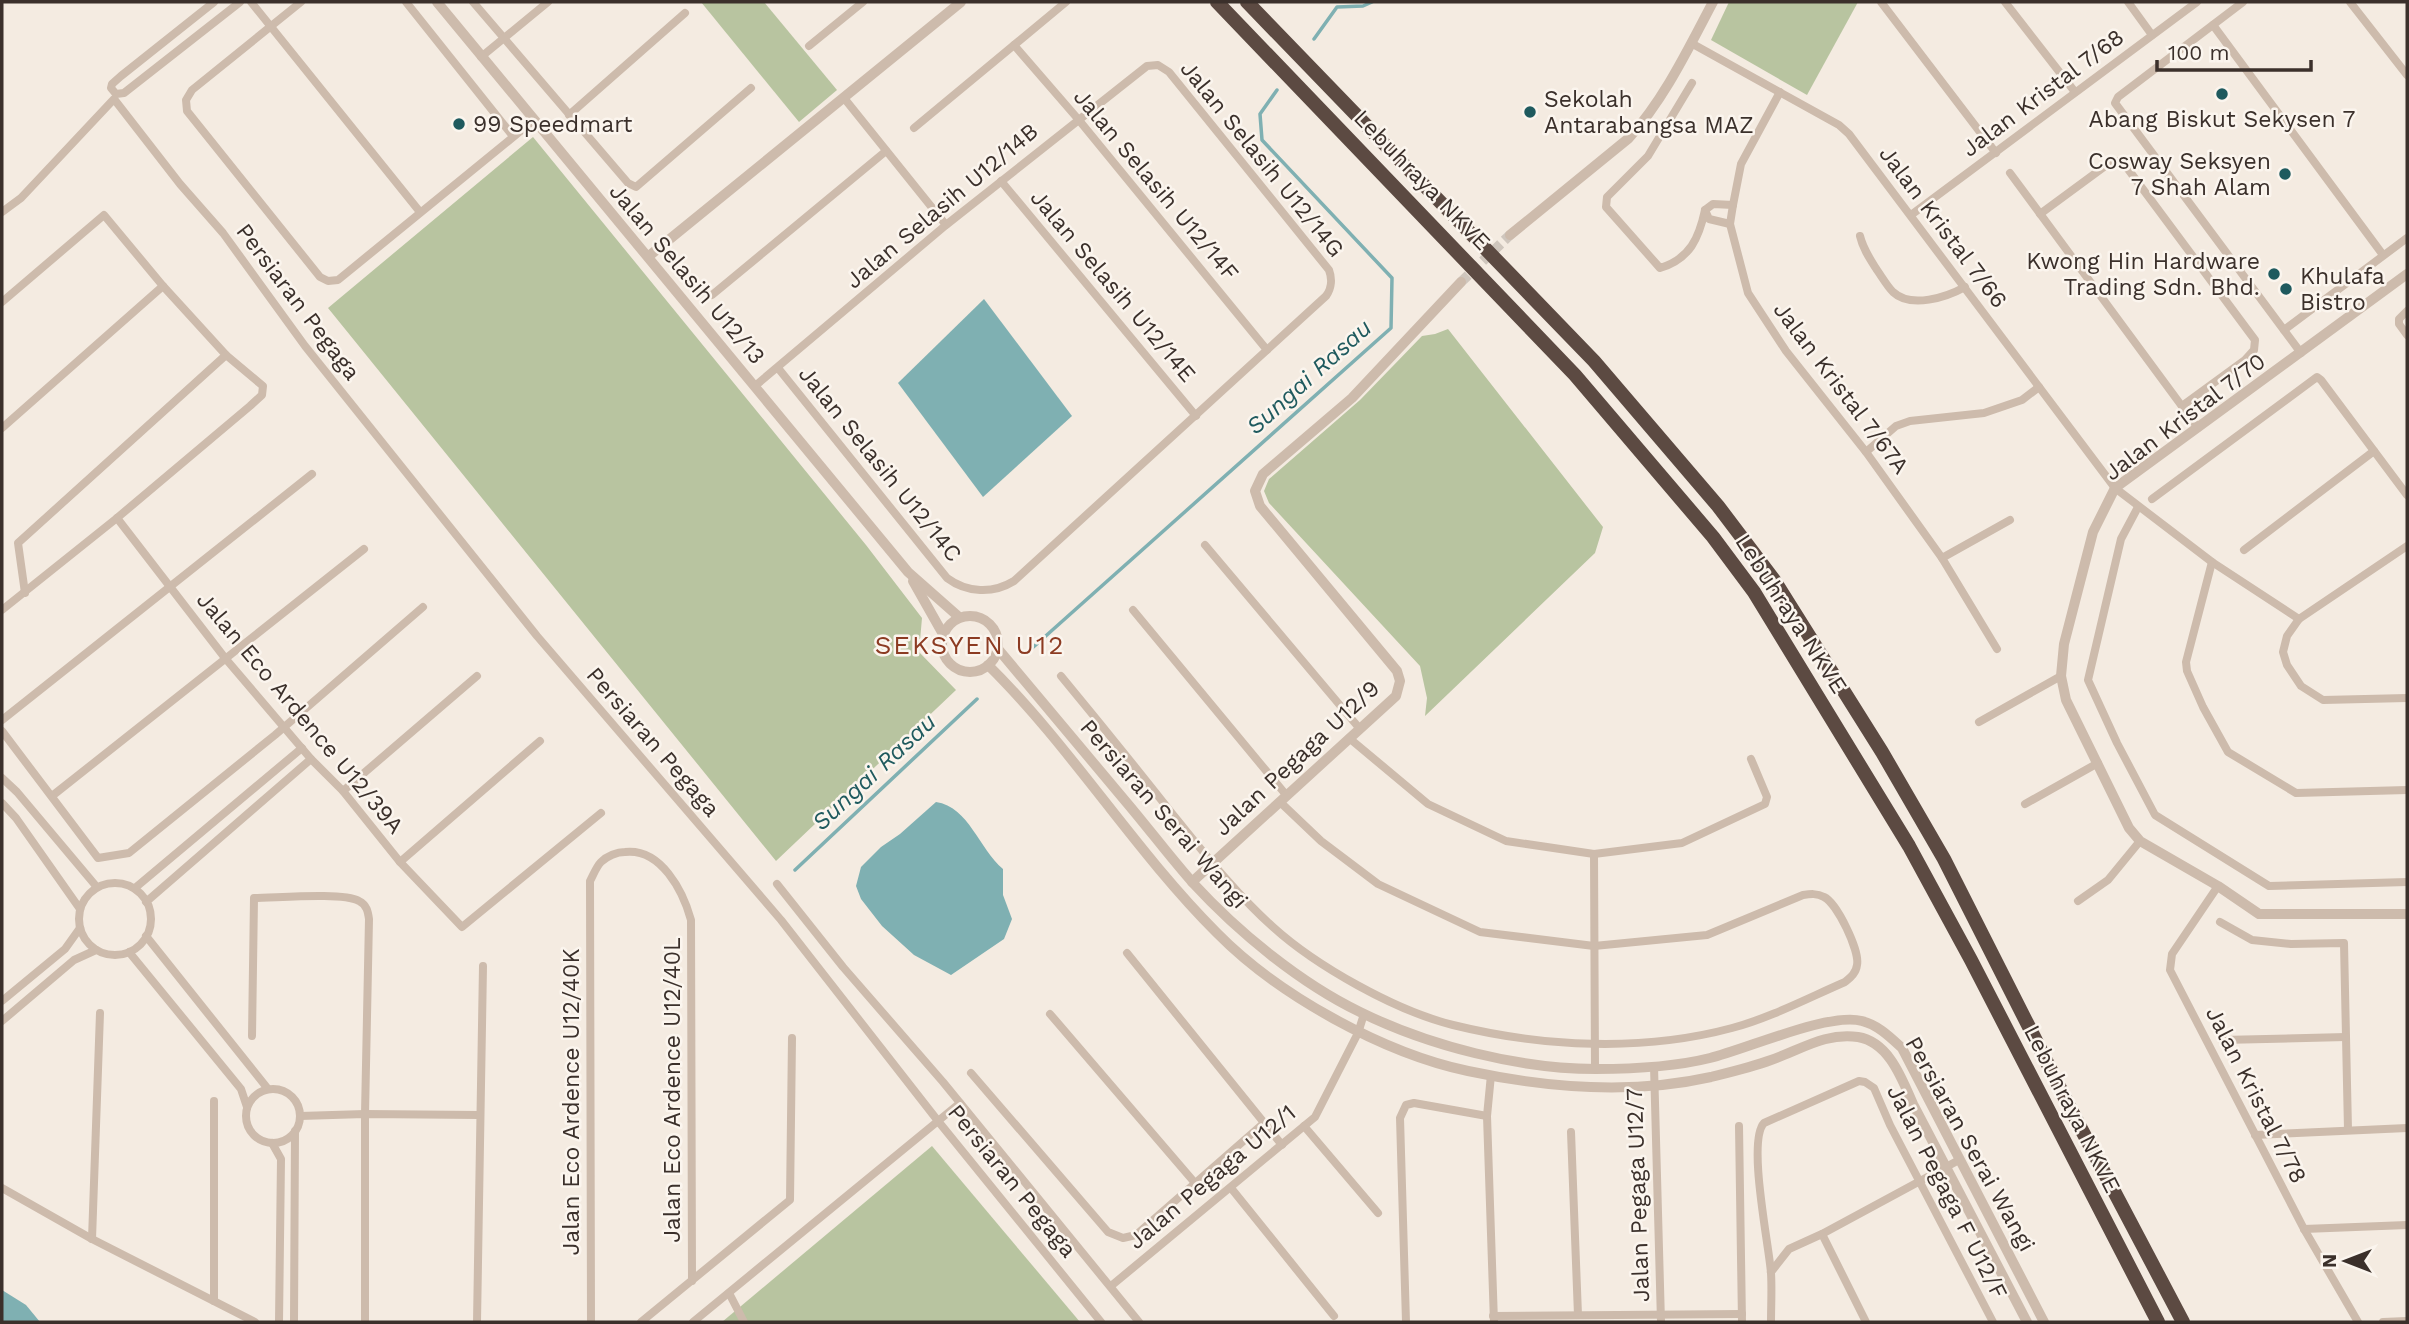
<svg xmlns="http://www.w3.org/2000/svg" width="2409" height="1324" viewBox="0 0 2409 1324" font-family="'Work Sans',sans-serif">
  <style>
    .green { fill: #b8c4a0 }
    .water { fill: #7fb0b2 }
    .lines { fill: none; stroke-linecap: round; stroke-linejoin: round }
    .stream { stroke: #7fb0b2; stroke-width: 3.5 }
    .tertiary-tunnel { stroke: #cfc6bd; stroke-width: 10; stroke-dasharray: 10 5; stroke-linecap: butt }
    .minor { stroke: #cdbbac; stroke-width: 8 }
    .tertiary { stroke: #cdbbac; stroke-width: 10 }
    .motorway { stroke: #5c4a42; stroke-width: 14 }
    .poi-dot { fill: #1f5a5e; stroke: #fbf5ee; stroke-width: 2.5 }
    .labels { text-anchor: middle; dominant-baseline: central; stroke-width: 5; stroke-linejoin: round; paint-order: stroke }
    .street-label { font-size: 23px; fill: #3b302b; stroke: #fbf5ee }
    .poi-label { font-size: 23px; fill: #3b302b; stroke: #fbf5ee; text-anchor: start }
    .water-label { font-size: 24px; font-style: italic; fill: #1f5a5e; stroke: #fbf5ee }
    .quarter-label { font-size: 26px; letter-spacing: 2px; fill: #8c3b22; stroke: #fbf5ee }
  </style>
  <rect width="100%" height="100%" fill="#f4ebe1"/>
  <g class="green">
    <path d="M701,2h63l73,88 -38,32z"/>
    <path d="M1729,2h129l-51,93 -96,-55z"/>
    <path d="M533,137l333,408 56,73 -3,34 37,38 -180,171 -448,-553z"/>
    <path d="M1448,329l155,198 -8,26 -170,163 2,-18 -7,-32 -151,-163 -5,-12 5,-12 91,-79 62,-64 13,-2z"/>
    <path d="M932,1146l148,176h-358z"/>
  </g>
  <g class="water">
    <path d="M984,299l88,117 -89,81 -85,-114z"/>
    <path d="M936,802c33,5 43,47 67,67v26l9,24 -8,20 -53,36 -37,-20 -32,-29 -21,-27 -5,-13 5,-19 20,-20 19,-13z"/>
    <path d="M2,1290l24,15 14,17h-38z"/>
  </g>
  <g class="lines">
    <g class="stream">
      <path d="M1314,39l23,-32 26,-1 9,-4"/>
      <path d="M1030,650l361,-322 1,-50 -130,-138 -2,-26 17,-24"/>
      <path d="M795,870l182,-171"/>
    </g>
    <path class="tertiary-tunnel" d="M1461,282l49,-47"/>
    <g class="minor">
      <path d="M214,2l-93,74 -9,8 -1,4 5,6 8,-1 116,-91"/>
      <path d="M251,2l169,210"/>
      <path d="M301,2l-109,88 -6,10 1,11 133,166 8,4 10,-1 196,-160"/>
      <path d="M406,2l106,133"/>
      <path d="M473,2l155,181 8,4 115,-99"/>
      <path d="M1881,2l115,151"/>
      <path d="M2005,2l70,90"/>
      <path d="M2128,2l24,33"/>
      <path d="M2243,2l-125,95 -3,6 186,250"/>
      <path d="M2350,2l57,73"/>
      <path d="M2213,25l170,230"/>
      <path d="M1691,43l148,82 10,9 266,354 97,74 87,57"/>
      <path d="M1014,45l64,74 189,231"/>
      <path d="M809,46l54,-44"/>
      <path d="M481,57l67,-55"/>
      <path d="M1692,83l-44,73 -41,41 -1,10 54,61c30,-9 39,-30 45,-58l8,-6 20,1"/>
      <path d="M1780,92l-39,72 -8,41 -3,19 18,69 38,58 80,101 76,106 55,91"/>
      <path d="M844,98l102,127"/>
      <path d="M569,115l116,-102"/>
      <path d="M914,128l152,-126"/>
      <path d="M2010,173l188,255"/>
      <path d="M1001,181l195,235"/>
      <path d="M1705,210l4,9 21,5"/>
      <path d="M2,212l19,-14 93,-99 66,85 43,49 82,113 232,290 244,284 157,201 163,201"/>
      <path d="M2040,214l72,-53h10l133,179 -1,10 -9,10 -63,46"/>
      <path d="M1911,215l286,-213"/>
      <path d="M1860,236c3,13 10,23 17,34 5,7 10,16 16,22 18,17 54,5 72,-5"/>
      <path d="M712,295l174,-144"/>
      <path d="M2,302l102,-87 59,71 63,69 37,31 -1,9 -12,11 -133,112 -115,92"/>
      <path d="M2407,311l-8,8v5l8,11"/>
      <path d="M2284,330l123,-92"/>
      <path d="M755,386l191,-161 201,-159 11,-1 11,7 160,198c3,8 3,18 -3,26l-312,285c-21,13 -47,12 -67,-3l-169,-210"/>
      <path d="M2,428l161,-142"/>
      <path d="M1866,452l30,-26 14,-5 74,-8 38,-13 17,-13"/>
      <path d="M2152,499l165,-122 4,3 86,115"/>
      <path d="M2138,507l-17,32 -33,141 29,63 38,72 114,71 138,-4"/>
      <path d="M117,518l108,140 86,101 32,32 57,71 62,65 139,-114"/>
      <path d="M1205,545l155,184"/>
      <path d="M2407,546l-108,73 -12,17 -4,16 4,13 14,21 22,14 84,-2"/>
      <path d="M2244,550l130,-99"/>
      <path d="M1942,558l68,-38"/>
      <path d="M2212,562l-26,100 1,9 16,36 25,45 68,41 111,-3"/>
      <path d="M25,593l-7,-50 208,-188"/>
      <path d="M1133,610l154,186"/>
      <path d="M1061,676c38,46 76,93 113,140 31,38 62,78 99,111 43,39 123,84 180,98 89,22 190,27 279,3 38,-10 76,-30 113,-46 6,-5 11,-9 12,-17 3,-14 -20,-62 -33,-68 -7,-4 -14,-3 -21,-2l-96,40 -113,11 -114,-14 -102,-48 -57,-43 -41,-39"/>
      <path d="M2,720l310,-246"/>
      <path d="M1979,722l82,-46"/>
      <path d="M2,731l96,127 31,-5 146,-118 148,-128"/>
      <path d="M1349,738l79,66 78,37 88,13 88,-11 83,-39 2,-7 -16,-38"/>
      <path d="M2,778l15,14 79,94"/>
      <path d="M343,791l134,-115"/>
      <path d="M52,796l312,-247"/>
      <path d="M2,803l14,15 64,91"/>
      <path d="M2025,804l73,-41"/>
      <path d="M1594,854l1,215"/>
      <path d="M400,862l140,-121"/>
      <circle cx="115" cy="919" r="36"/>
      <path d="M777,884l66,83 100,115 196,240"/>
      <path d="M2218,886l-46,68 -2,16 134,259 54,93"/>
      <path d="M135,888l167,-140"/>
      <path d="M2078,901l30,-21 32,-39"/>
      <path d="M146,902l165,-143"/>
      <path d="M2220,922l32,18 39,4 53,-1 4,187"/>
      <path d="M146,936l122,153"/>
      <path d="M129,952l112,137 6,18"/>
      <path d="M1127,953l155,192"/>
      <path d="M2,1001l63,-52 15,-21"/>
      <path d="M1050,1014l145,169"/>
      <path d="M2,1021l72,-61 22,-10"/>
      <path d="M252,1036l2,-138c22,0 89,-6 105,3 8,4 9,11 10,18l-4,195v208"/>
      <path d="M2222,1040l124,-3"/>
      <path d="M1654,1066l7,256"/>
      <path d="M971,1073l137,159 15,6 13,-3 128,-112"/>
      <path d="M1491,1075l-4,41 7,206"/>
      <circle cx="273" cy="1116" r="27"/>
      <path d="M300,1116l65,-2 114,1"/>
      <path d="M1304,1126l74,87"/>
      <path d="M1739,1126l3,196"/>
      <path d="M1571,1132l7,183"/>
      <path d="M2255,1135l152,-7"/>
      <path d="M272,1143l9,16 -2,163"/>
      <path d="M2,1188l90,51 163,83"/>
      <path d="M1231,1188l103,128"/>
      <path d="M2304,1229l103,-4"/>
      <path d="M1822,1234l44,88"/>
      <path d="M92,1239l8,-226"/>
      <path d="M1771,1272l18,-23 33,-15 137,-74"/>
      <path d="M1111,1286l204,-169 43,-84 6,-19"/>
      <path d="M729,1293l15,29"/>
      <path d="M214,1301v-200"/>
      <path d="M1493,1316l249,-2"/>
      <path d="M294,1322l1,-191"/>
      <path d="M477,1322l6,-356"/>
      <path d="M591,1322l-1,-441c3,-5 6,-14 11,-19 6,-6 16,-10 24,-10 36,-4 58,39 66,68l1,361"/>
      <path d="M641,1322l149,-122 2,-162"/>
      <path d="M693,1322l267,-219"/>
      <path d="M1406,1322l-6,-204 6,-13 8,-2 73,13"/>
      <path d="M1771,1322c0,-16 1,-33 0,-49 -2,-28 -24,-132 -7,-150l95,-42 6,1 9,6 16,37 103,197"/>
      <path d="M2383,1322l24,-1"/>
    </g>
    <g class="tertiary">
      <path d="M437,2l471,570 51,45"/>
      <path d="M1510,235l119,-97c36,-40 59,-89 84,-136"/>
      <path d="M649,256l312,-254"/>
      <path d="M2407,274l-292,214 -22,44 -29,112 -3,32 5,24 63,128 11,13 78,45 41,28h148"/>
      <path d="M913,581l30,53"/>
      <circle cx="970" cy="644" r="28"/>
      <path d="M998,649c43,51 86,102 129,154 22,26 43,54 66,80 45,49 107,100 167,129 69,34 160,57 236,57 38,0 78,-2 114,-11 37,-9 119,-46 152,-37 16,4 28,16 40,27l142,274"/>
      <path d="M988,665c84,83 146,185 229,268 61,62 166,120 251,138 80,17 163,24 243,6 20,-5 41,-10 60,-17 29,-10 55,-28 87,-23 31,5 44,42 55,67l114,218"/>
      <path d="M1192,882l204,-186 4,-15 -3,-10 -137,-165 -5,-15 8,-17 89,-76 109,-116"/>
    </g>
    <g class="motorway">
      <path d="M1217,2l358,373 138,162 41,55 155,254 62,114 187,362"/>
      <path d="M1247,2l347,359 124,145 56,74 108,172 62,107 124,245 115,218"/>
    </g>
  </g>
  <g class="poi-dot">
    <circle cx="2222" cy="94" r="7"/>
    <circle cx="1530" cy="112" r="7"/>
    <circle cx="459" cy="124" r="7"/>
    <circle cx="2285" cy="174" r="7"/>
    <circle cx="2274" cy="274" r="7"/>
    <circle cx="2286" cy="289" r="7"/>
  </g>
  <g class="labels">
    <g class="street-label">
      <text transform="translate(2043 93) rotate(-37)">Jalan Kristal 7/68</text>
      <text transform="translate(1262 159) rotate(51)">Jalan Selasih U12/14G</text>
      <text transform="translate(1422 180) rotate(46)">Lebuhraya NKVE</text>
      <text transform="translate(1156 185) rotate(50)">Jalan Selasih U12/14F</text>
      <text transform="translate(942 206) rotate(-40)">Jalan Selasih U12/14B</text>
      <text transform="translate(1943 227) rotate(53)">Jalan Kristal 7/66</text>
      <text transform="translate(687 274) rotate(50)">Jalan Selasih U12/13</text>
      <text transform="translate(1113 286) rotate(50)">Jalan Selasih U12/14E</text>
      <text transform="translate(298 302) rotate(53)">Persiaran Pegaga</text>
      <text transform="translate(1841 388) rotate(53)">Jalan Kristal 7/67A</text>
      <text transform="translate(2185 417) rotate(-37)">Jalan Kristal 7/70</text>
      <text transform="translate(880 464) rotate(51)">Jalan Selasih U12/14C</text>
      <text transform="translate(1791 614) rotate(57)">Lebuhraya NKVE</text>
      <text transform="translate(300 713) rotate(50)">Jalan Eco Ardence U12/39A</text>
      <text transform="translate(653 742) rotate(49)">Persiaran Pegaga</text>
      <text transform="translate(1297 758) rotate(-43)">Jalan Pegaga U12/9</text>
      <text transform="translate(1164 814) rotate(49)">Persiaran Serai Wangi</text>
      <text transform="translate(672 1090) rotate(-90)">Jalan Eco Ardence U12/40L</text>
      <text transform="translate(2256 1095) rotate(63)">Jalan Kristal 7/78</text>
      <text transform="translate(571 1102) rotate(-90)">Jalan Eco Ardence U12/40K</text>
      <text transform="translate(2072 1109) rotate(63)">Lebuhraya NKVE</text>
      <text transform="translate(1970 1144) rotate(61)">Persiaran Serai Wangi</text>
      <text transform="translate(1212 1177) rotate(-40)">Jalan Pegaga U12/1</text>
      <text transform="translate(1012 1181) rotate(51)">Persiaran Pegaga</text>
      <text transform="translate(1947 1192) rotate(63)">Jalan Pegaga F U12/F</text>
      <text transform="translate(1638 1195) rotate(-92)">Jalan Pegaga U12/7</text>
    </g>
    <g class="poi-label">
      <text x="1544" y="99">Sekolah<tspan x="1544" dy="26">Antarabangsa MAZ</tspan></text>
      <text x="2222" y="119" text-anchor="middle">Abang Biskut Sekysen 7</text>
      <text x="473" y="124">99 Speedmart</text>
      <text x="2271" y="161" text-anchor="end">Cosway Seksyen<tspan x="2271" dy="26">7 Shah Alam</tspan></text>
      <text x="2260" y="261" text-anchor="end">Kwong Hin Hardware<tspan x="2260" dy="26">Trading Sdn. Bhd.</tspan></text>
      <text x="2300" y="276">Khulafa<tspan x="2300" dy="26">Bistro</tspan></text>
    </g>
    <g class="water-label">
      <text transform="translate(1309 377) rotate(-42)">Sungai Rasau</text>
      <text transform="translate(874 772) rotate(-43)">Sungai Rasau</text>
    </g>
    <g class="quarter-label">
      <text x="970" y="645">SEKSYEN U12</text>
    </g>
  </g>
  <rect width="2409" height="1324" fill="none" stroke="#3b302b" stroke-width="7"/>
  <g transform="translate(2346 1261) rotate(270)" stroke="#fbf5ee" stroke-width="5" paint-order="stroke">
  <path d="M0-5L12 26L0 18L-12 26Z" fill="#3b302b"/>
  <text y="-10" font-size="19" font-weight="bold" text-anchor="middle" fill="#3b302b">N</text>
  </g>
  <path d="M2157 60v10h154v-10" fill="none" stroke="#3b302b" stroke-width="3.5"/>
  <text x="2168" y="60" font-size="21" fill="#3b302b" stroke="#fbf5ee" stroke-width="5" paint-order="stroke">100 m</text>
</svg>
